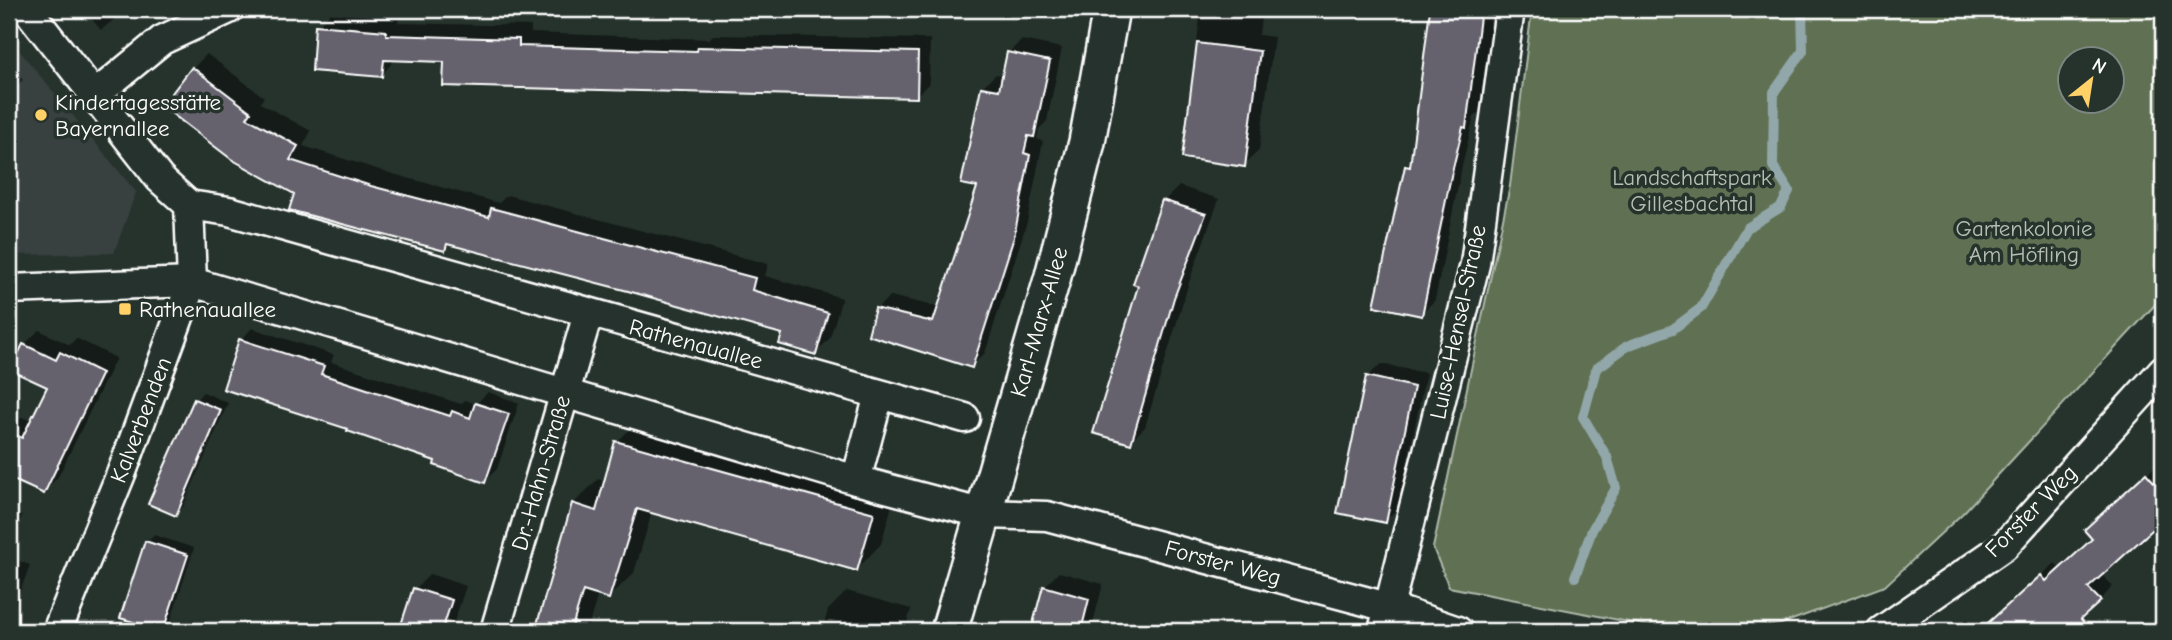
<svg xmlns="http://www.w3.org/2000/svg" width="2172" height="640" viewBox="0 0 2172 640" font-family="'Comic Neue',sans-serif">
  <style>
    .built { fill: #394140 }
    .green { fill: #5f7053; stroke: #afb8a9; stroke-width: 2; fill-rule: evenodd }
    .shadow { fill: #0007 }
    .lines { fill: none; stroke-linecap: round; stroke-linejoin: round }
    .stream { stroke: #92a7a9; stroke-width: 10 }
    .building { fill: #65626e; stroke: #fff; stroke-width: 2 }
    .minor-casing { stroke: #fff; stroke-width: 33 }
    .tertiary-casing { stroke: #fff; stroke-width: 40 }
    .minor { stroke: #26332d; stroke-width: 28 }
    .tertiary { stroke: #26332d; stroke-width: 35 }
    .poi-dot { fill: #ffd166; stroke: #26332d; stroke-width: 2.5 }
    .labels { text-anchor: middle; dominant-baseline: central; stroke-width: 7; stroke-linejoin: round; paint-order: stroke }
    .poi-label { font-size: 23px; fill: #fff; stroke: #26332d; text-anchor: start }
    .park-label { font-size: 23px; fill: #b7bfb2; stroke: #26332d }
    .street-label { font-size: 23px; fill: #fff; stroke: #26332d }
  </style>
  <rect width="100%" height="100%" fill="#26332d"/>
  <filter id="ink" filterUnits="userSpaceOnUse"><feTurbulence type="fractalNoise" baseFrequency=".0143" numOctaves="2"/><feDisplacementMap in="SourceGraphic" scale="14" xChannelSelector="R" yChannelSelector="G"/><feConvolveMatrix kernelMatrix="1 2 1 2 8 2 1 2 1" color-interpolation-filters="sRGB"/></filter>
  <g filter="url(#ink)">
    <path class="built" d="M9,38l127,154 -22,61 -105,2z"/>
    <path class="green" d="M1532,9h631v287l-199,216 -79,74 -104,38 -58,7h-48l-226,-44 -16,-39 77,-362zM2070,60h42v42h-42z"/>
    <g class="shadow">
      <path d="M83,9h44l-26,21z"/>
      <path d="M1201,9h61l-3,26 15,2 -15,113 -15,15 -61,-9z"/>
      <path d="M1431,9h61l-13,103 -5,5 -11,44 -28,139 -14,14 -15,-148 7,-6z"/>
      <path d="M330,13l69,5 -1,5 133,3v7l178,6 4,-4 217,4 -1,44 -13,13 -521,-37 -13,16 -65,-49z"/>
      <path d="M1022,40l40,8 -15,73 -8,8 -2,10 6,2 -16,81 -42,131 -14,13 -95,-57 14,-13 49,11 40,-122 3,-98 14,-13 8,1 4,-22z"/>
      <path d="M9,42l9,11 -9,9 14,18 -14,14z"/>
      <path d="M207,54l57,43 -4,6 51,28 -8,15 83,26 113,31 8,-8 261,69 -3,12 77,22 -12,40 -14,15 -32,-20 -333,-90 -7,7 -148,-56 -103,-126z"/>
      <path d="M1179,186l40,13 -30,83 -44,145 -15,15 34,-241z"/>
      <path d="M252,328l82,27 -3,7 130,42 4,-4 11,4 12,-12 31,11 -22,66 -12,12 -48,-21 -196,-120z"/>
      <path d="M39,330l31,15 6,-7 40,20 -58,119 -15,15 -34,-16v-46l13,-13 10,4 17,-35 -25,-41z"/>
      <path d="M1381,364l45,9 -28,135 -13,13 -18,-144z"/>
      <path d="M203,392l25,11 -45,104 -8,7 -24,-10 45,-104z"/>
      <path d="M641,418l256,70 -16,56 -24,25 -205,-57 -18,61 -25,24 -11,-3 -11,37h-51l37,-127 25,-25 8,3 11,-40z"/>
      <path d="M2161,461l2,57 -62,56 12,12 -31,35 -12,10h-89l74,-68 6,6 33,-30 6,-23z"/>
      <path d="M9,511l13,5 -13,35z"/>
      <path d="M154,535l40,13 -24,75 -8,7 -15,-88z"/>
      <path d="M9,557l21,8 -21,56z"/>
      <path d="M1059,572l44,12 -12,47h-59l12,-44z"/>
      <path d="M430,574l36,12 -15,45h-50l14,-42z"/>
      <path d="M847,591l64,18 -6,22h-83l6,-21z"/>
    </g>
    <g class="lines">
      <path class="stream" d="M1575,577l17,-47 24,-42 -9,-31 -24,-40 13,-48 31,-23 46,-17 28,-21 46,-80 34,-21 8,-16 -16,-25 1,-74 29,-41 -1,-42"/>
    </g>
    <g class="building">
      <path d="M1430,9h51l-15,119 -3,-1 -12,49 -29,140 -48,-10 31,-140 5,1z"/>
      <path d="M315,25l71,6v4l133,4v7l178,5 1,-4 220,5 -1,46 -474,-12 1,-24 -60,-2 -2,17 -70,-6z"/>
      <path d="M1197,43l63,8 -15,116 -63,-9z"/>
      <path d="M1007,52l43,9 -16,76 -6,-1 -4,17 6,2 -16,82 -42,131 -104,-33 7,-27 58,14 44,-135 -16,-3 20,-97 18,3z"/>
      <path d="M192,67l59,45 -4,6 51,28 -8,14 81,26 118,31 2,-9 264,70 -3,12 76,23 -12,42 -37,-11 3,-10 -154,-43 -181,-47 -2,7 -156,-41 5,-16 -63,-35 -69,-53z"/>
      <path d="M1162,200l44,14 -32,84 -43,146 -38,-11 45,-147 -5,-2z"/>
      <path d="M239,339l85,27 -3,8 129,42 2,-5 18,7 5,-15 34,11 -24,69 -51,-18 1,-4 -88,-30 1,-2 -125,-40z"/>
      <path d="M23,344l33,16 4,-8 42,21 -58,121 -35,-16v-46l13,6 25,-51 -37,-17z"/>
      <path d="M1366,376l48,11 -28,136 -49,-10z"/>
      <path d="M194,399l27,11 -45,106 -28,-12z"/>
      <path d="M615,441l259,72 -17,58 -220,-62 -28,90 -26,-8 -12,40h-36l37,-128 24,8z"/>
      <path d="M2146,473l17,19v28l-75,68 13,13 -20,18 10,12h-112l62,-56 5,6 46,-42 -8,-9z"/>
      <path d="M145,541l43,14 -25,76 -43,-13z"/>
      <path d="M1043,586l46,13 -8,32h-50z"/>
      <path d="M413,588l39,12 -10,31h-43z"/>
    </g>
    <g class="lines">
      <g class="minor-casing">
        <g id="minor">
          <path d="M27,9l133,170 29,26 3,77 -69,187 -66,162"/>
          <path d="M95,95l67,-55 67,-31"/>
          <path d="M189,205l40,6 736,207"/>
          <path d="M9,289l183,-7 664,198 128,34 63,2 344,92 67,23"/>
          <path d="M856,480l23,-85"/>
          <path d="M495,631l93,-317"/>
          <path d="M1383,631l92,-367 35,-255"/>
          <path d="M1881,631l123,-85 159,-176"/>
        </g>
      </g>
      <g class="tertiary-casing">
        <path id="tertiary" d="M949,631l104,-355 34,-134 24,-133"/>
      </g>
      <use href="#minor" class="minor"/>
      <use href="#tertiary" class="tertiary"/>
    </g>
  </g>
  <g class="poi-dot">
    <circle cx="41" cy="115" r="7"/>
    <rect x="118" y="302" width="14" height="14" rx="3.5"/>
  </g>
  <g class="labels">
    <g class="poi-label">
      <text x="55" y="102">Kindertagesstätte<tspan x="55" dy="26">Bayernallee</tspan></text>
      <text x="139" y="309">Rathenauallee</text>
    </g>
    <g class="park-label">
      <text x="1692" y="177">Landschaftspark<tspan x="1692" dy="26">Gillesbachtal</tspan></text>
      <text x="2024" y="228">Gartenkolonie<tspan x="2024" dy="26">Am Höfling</tspan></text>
    </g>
    <g class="street-label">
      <text transform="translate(1039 322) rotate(-74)">Karl-Marx-Allee</text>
      <text transform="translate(1458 322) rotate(-78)">Luise-Hensel-Straße</text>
      <text transform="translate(696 344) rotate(15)">Rathenauallee</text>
      <text transform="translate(141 420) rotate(-69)">Kalverbenden</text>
      <text transform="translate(541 473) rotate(-74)">Dr.-Hahn-Straße</text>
      <text transform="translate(2031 511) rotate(-45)">Forster Weg</text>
      <text transform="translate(1223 563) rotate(15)">Forster Weg</text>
    </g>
  </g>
  <rect width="2172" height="640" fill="none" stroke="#26332d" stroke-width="35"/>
  <rect x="18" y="18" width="2137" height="605" fill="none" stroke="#fff" stroke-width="2.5" filter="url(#ink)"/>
  <g transform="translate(2091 80) rotate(30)"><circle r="33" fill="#26332d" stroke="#7d8581" stroke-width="2"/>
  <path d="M0-5L12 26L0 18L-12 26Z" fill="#ffd166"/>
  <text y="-10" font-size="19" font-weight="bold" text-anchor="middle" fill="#ffffff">N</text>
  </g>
</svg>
